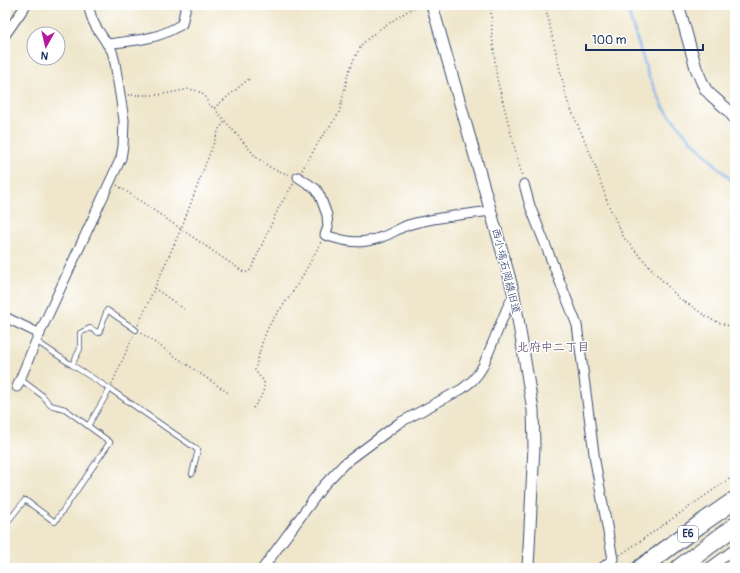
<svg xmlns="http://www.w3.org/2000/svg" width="740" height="573" viewBox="0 0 740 573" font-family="Pangolin,'Klee One',sans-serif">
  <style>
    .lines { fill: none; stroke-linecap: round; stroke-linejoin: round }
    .stream { stroke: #7fb2ec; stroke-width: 2.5 }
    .service-casing { stroke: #3b4a6e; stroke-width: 6 }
    .minor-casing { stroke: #3b4a6e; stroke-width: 11 }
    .tertiary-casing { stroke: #3b4a6e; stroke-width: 13 }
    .motorway-casing { stroke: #3b4a6e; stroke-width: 19 }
    .path { stroke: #3b4a6e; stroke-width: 1.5; stroke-dasharray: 1 3; stroke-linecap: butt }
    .service { stroke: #fff; stroke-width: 4.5 }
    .minor { stroke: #fff; stroke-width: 9 }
    .tertiary { stroke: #fff; stroke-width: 11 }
    .motorway { stroke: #fff; stroke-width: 17 }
    .labels { text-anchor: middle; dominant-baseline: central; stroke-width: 3; stroke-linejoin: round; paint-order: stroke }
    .shield { fill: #fff; stroke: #5f6d8e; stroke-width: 1 }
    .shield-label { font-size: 10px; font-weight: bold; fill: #1b2f5e }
    .street-label { font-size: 11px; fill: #1b2f5e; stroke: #fff }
    .neighbourhood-label { font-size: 12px; font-weight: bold; fill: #675c75; stroke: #fff }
  </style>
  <rect width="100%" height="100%" fill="#fff"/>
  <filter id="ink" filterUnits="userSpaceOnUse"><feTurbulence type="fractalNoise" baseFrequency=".025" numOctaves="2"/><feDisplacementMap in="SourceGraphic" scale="8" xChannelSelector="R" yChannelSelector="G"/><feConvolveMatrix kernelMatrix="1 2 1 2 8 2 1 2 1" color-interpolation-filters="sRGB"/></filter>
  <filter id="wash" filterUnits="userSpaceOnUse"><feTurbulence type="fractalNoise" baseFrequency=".012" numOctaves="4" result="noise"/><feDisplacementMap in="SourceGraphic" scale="16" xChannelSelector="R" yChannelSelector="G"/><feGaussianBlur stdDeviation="0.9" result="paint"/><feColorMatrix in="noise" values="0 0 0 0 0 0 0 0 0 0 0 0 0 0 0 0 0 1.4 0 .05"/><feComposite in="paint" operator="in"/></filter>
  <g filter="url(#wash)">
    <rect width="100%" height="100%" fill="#efe6cb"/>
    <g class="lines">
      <path class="stream" d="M626,5l23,72 15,31 23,28 48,48"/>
    </g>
  </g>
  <g filter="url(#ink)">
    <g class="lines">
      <g class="service-casing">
        <g id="service">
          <path d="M36,341l36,24 38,24 88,61 -6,24"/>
          <path d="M72,365l8,-16v-16l10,-5 9,5 8,-23 29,20"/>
          <path d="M88,426l22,-37"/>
          <path d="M5,525l20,-25 30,22 55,-80 -45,-33 -15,-4 -7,-9 -23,-17"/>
        </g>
      </g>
      <g class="minor-casing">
        <g id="minor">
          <path d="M5,35l21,-30"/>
          <path d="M107,44c21,-3 45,-4 64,-14 4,-2 8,-4 11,-6l4,-19"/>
          <path d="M298,177l18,12 4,7 7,19 1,12 -3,8c21,7 36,10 57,2 9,-3 17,-9 26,-12 26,-8 55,-10 82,-14"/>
          <path d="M524,184l6,22 47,119 18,136 18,98 -11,9"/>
          <path d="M5,317l35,17"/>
          <path d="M17,387l19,-46 85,-183 2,-12 1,-26 -9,-57 -3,-12 -16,-24 -4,-8 -4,-14"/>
          <path d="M263,568l61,-83 20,-21 55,-41 63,-34 10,-8 6,-7 5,-8 24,-58 7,-13"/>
          <path d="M709,568l26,-19"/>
        </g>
      </g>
      <g class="tertiary-casing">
        <g id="tertiary">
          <path d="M432,5l76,267 6,23 19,115 1,36 -6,122"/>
          <path d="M678,5l2,6 16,57 6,14 4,8 6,6 16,14 7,9"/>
        </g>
      </g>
      <g class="motorway-casing">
        <g id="motorway">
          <path d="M641,568l58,-43 36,-25"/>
          <path d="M679,568l56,-42"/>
        </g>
      </g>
      <g class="path">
        <path d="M491,5l1,30 5,44 25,97"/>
        <path d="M545,5l22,95 27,62 14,42 16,34 33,37 22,23 33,22 23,8"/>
        <path d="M128,95h31l30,-6 9,2 7,5 4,9 5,3 42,49 15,11 19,7"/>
        <path d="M214,108l36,-30"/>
        <path d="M302,170l19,-32 17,-23 3,-10 7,-31 6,-15 8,-15 15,-13 29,-19 12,-7"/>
        <path d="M117,185l125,86c4,2 6,2 9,-2l28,-62 15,-24"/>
        <path d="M154,288l30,21"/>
        <path d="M138,325l43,-96 38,-100 6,-8"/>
        <path d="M141,333l89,61"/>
        <path d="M112,384l21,-48"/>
        <path d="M253,408c7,-9 12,-15 11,-27l-5,-5 -4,-6c4,-15 7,-31 14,-44 6,-12 16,-22 23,-33 11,-17 20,-34 29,-51"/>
        <path d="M620,555l115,-80"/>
      </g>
      <use href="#service" class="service"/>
      <use href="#minor" class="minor"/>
      <use href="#tertiary" class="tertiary"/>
      <use href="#motorway" class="motorway"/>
    </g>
  </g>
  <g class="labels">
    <rect class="shield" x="678" y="526" width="20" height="16" rx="3"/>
    <g class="shield-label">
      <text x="688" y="534">E6</text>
    </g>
    <g class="street-label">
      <text transform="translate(506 271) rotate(76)">西小塙石岡線旧道</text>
    </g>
    <g class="neighbourhood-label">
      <text x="553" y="347">北府中二丁目</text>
    </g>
  </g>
  <rect width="740" height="573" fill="none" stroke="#fff" stroke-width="20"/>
  <g transform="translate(46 46) rotate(188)"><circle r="19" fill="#ffffff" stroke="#a4acbf"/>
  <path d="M0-3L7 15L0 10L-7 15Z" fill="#b5179e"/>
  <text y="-6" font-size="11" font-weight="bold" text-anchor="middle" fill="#1b2f5e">N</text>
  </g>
  <path d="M586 44v6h117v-6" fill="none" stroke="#1b2f5e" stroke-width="2"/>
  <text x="592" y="44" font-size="12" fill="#1b2f5e" stroke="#ffffff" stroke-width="3" paint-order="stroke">100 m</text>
</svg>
